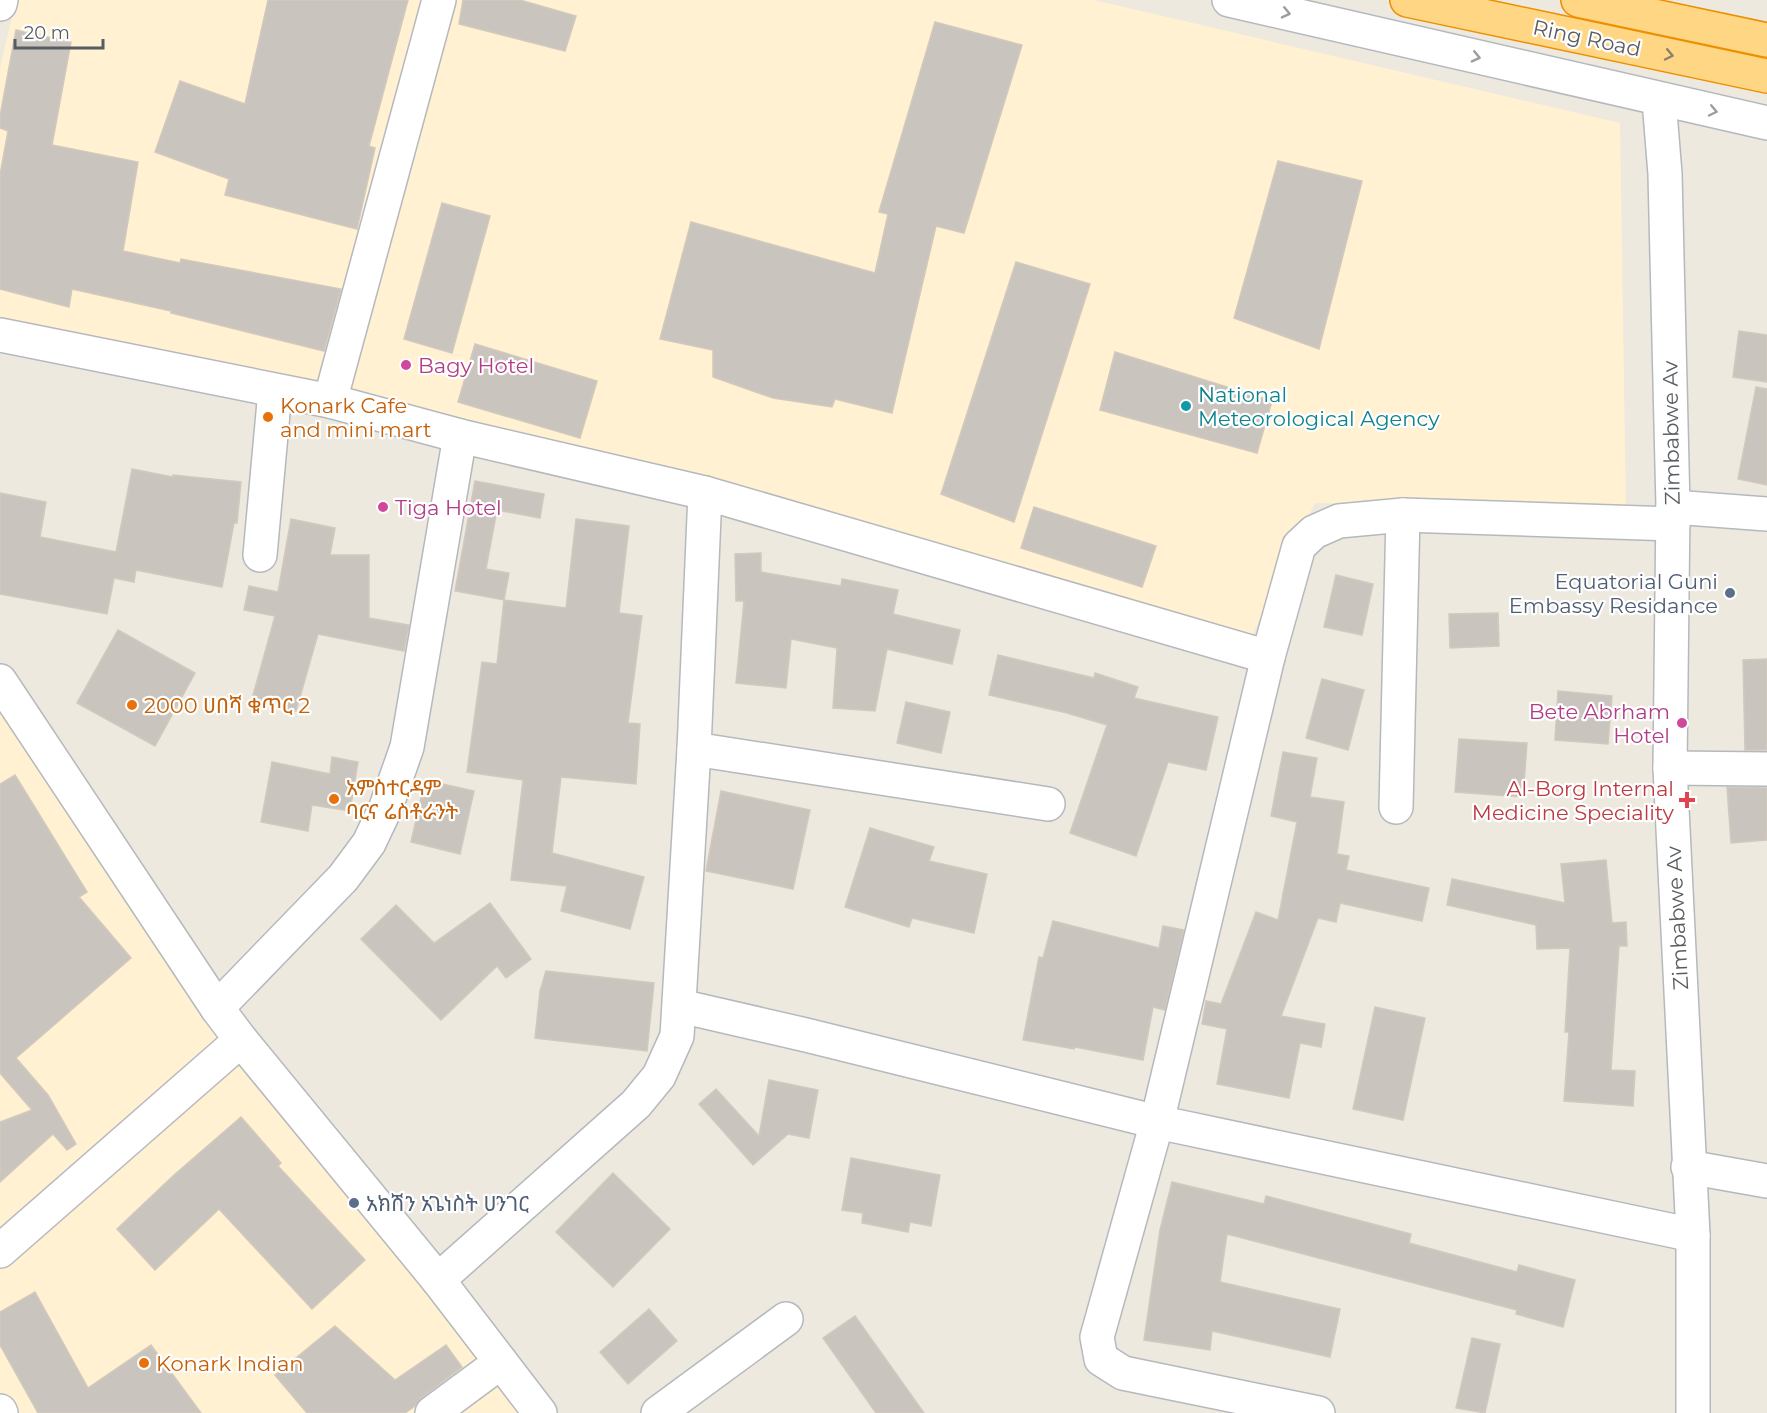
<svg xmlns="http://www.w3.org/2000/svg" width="1767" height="1413" viewBox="0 0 1767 1413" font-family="Montserrat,'Noto Sans Ethiopic',sans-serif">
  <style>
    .commercial { fill: #fff1d2 }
    .building { fill: #c9c5be; stroke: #d2c9bd; stroke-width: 1.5 }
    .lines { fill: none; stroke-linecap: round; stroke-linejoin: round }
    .minor-casing { stroke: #b5b9bd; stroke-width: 36 }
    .highway-casing { stroke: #ec8f00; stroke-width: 36 }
    .minor { stroke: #fff; stroke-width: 33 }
    .highway { stroke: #ffd684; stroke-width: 33 }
    .oneway { stroke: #9b9ea0 }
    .oneway2 { stroke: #8a816c }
    .hotel-dot { fill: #d1479c; stroke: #fff; stroke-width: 2 }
    .culture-dot { fill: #0f9aa8; stroke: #fff; stroke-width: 2 }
    .food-dot { fill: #e8710a; stroke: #fff; stroke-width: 2 }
    .service-dot { fill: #5c6f8a; stroke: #fff; stroke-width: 2 }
    .health-dot { fill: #e0444e; stroke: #fff; stroke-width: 2 }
    .labels { text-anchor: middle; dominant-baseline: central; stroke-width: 4.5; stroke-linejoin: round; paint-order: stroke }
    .street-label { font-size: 21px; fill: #585d61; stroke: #fff }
    .hotel-label { font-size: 21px; fill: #b23c85; stroke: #fff; text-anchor: start }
    .culture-label { font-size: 21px; fill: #0d838f; stroke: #fff; text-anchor: start }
    .food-label { font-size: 21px; fill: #c56008; stroke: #fff; text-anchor: start }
    .service-label { font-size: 21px; fill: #4e5e75; stroke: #fff; text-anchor: end }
    .health-label { font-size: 21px; fill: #be3a42; stroke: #fff; text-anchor: end }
  </style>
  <rect width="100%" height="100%" fill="#ede9df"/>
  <g class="commercial">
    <path d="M16,0h1078l526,123 6,389 -311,-9 -66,139 -1249,-323v-251z"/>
    <path d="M0,697l519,716h-519z"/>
  </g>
  <g class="building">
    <path d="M268,0h140l-39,146 6,2 -18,81 -132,-34 4,-16 -74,-27 25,-71 65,23z"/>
    <path d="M463,0h57l56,16 -11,35 -106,-27z"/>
    <path d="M935,22l87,23 -58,188 -28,-7 -44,187 -57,-14 -3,8 -59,-9 -60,-21v-27l-53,-11 31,-117 184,51 13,-59 -9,-2z"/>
    <path d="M16,30l55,12 -19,103 86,17 -15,89 57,12 1,-4 160,30 -17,62 -153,-38v-2l-99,-22 -3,18 -69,-18v-114l8,-44 -8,-3v-12z"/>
    <path d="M1278,161l84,20 -43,168 -85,-31z"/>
    <path d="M442,203l48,13 -38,137 -48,-14z"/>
    <path d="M1016,262l74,22 -76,238 -73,-28z"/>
    <path d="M1739,331l28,4v47l-34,-5z"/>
    <path d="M475,344l122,37 -17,57 -122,-36z"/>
    <path d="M1115,352l157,49 -15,52 -157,-43z"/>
    <path d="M1756,387l11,2v96l-29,-6z"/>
    <path d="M132,469l41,8v-2l68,7 -4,41h-3l-12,64 -86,-17 -2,12 -20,-4 -7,36 -107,-20v-101l46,9 -6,35 76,15z"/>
    <path d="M475,481l69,13 -4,24 -43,-8 -11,59 23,4 -5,27 -49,-9z"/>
    <path d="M1034,507l122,39 -14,41 -121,-39z"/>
    <path d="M291,519l44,9 -5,27h39v63l40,7 -5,26 -86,-17 -22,77 -44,-12 23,-83 -31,-6 5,-24 29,6z"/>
    <path d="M576,519l53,7 -10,87 23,3 -14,107 12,1 -4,60 -75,-7 -9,76 92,24 -14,52 -69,-18 6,-25 -56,-6 12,-100 -56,-8 15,-110 15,2 7,-64 62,8z"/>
    <path d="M761,553v19l80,14 1,-7 56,11 -5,24 67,16 -8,34 -65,-15 -12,62 -42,-3 4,-60 -46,-9 -5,49 -50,-5 8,-82h-8l-1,-47z"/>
    <path d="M1336,575l37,9 -11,51 -38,-8z"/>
    <path d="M1498,613l1,33 -49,2 -1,-34z"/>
    <path d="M118,630l77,43 -40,73 -78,-43z"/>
    <path d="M998,655l96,23 1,-5 43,14 -4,11 84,19 -12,53 -38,-8 -32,94 -66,-23 37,-108 -40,-12 -78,-18z"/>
    <path d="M1767,659v91h-22l-2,-90z"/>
    <path d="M1322,679l42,11 -16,60 -42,-12z"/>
    <path d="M1558,691l54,5 -4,48 -53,-4z"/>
    <path d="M906,702l44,10 -9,41 -44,-10z"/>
    <path d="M1459,739l68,4 -4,54 -68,-5z"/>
    <path d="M1283,752l34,6 -7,39 34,5 -7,52 12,2 -3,14 83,18 -7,33 -82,-18 -4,19 -18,-4 -37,98 44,8 -4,23 -21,-4 -11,55 -72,-14 10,-55 -25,-5 4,-23 15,3 35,-92 22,8 19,-98 -26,-6z"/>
    <path d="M332,757l26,5 -8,49 -38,-6 -4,26 -47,-9 11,-60 58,12z"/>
    <path d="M15,775l72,117 -8,5 52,61 -115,100 32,37 28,49 -9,6 -14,-16 -53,48v-60l32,-12 -32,-37v-289z"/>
    <path d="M425,780l49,11 -14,63 -49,-12z"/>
    <path d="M1727,787l40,1v52l-36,3z"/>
    <path d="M721,791l89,19 -17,79 -87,-18z"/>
    <path d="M870,828l64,19 -5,14 58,13 -13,59 -62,-15 -3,9 -64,-20z"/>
    <path d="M1606,860l6,63 14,-1 1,24h-8l-8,124 24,1 -2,35 -69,-5 5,-69h-4l5,-84 -33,1 -1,-24 -89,-20 5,-26 113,24 -4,-39z"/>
    <path d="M490,903l41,56 -25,19 -9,-12 -56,54 -80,-81 35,-34 38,38z"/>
    <path d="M1053,921l106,27 4,-22 21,4 -19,80 -12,-3 -10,53 -68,-13 -1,2 -51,-9 16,-83 4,1z"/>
    <path d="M546,971l108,12 -7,68 -112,-13 5,-47z"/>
    <path d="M1375,1007l50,11 -22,102 -50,-11z"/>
    <path d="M769,1080l49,10 -9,48 -21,-4 -35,31 -54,-61 17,-15 43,47z"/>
    <path d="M241,1117l40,46 -3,3 87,94 -53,49 -93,-100 -64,61 -38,-41 57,-54z"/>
    <path d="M851,1158l89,17 -9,51 -21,-4 -2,10 -46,-9 1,-10 -21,-3z"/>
    <path d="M613,1173l57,56 -57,58 -57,-55z"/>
    <path d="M1172,1182l92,22 2,-8 145,38 -2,9 108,29 2,-7 56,15 -12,47 -47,-13 1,-4 -290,-76 -7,48 120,27 -10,48 -118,-26 -2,19 -66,-10 16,-110z"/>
    <path d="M35,1292l53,96 63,-43 50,68h-163l-38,-68v-33z"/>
    <path d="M649,1309l28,32 -49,43 -28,-32z"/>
    <path d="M855,1316l69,97h-48l-53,-75z"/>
    <path d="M335,1326l60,54 51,-35 16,22 -41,31 -6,8 -10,7h-98l-32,-38z"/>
    <path d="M1472,1338l28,6 -15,69 -29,-5z"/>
  </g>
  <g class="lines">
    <g class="minor-casing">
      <g id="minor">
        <path d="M1229,0l538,123"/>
        <path d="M0,4l1,-4"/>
        <path d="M1659,100l6,74 8,333 -3,261 23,467v178"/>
        <path d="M0,335l330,66 130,35 245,57 563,164"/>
        <path d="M330,401l109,-401"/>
        <path d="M1673,507l94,7"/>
        <path d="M260,555l15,-164"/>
        <path d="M0,681l217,327 24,32 197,240 102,133"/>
        <path d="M694,749l354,55"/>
        <path d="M1670,768l97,1"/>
        <path d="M1396,807l7,-292"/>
        <path d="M680,1006l126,29 351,87 536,113"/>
        <path d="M217,1008l126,-130 26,-35 17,-36 21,-60 53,-311"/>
        <path d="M1688,1167l79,14"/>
        <path d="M0,1251l241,-211"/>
        <path d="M438,1280l198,-176 23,-28 18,-40 17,-287 11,-256"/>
        <path d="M0,1411l1,2"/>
        <path d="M432,1413l69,-51"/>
        <path d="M658,1413l128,-94"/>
        <path d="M1318,1413l-195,-40 -22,-14 -4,-22 60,-215 111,-465 31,-111 15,-14 25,-11 64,-6 270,9"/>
      </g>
    </g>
    <g class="highway-casing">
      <g id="highway">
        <path d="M1407,0l360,76"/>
        <path d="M1578,0l189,40"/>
      </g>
    </g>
    <use href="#minor" class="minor"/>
    <use href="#highway" class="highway"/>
  </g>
  <defs><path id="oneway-chevron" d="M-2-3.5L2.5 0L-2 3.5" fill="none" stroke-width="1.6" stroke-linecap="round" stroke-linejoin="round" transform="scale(1.5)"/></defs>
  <g class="oneway">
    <use href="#oneway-chevron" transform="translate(1286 13) rotate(13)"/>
    <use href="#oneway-chevron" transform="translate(1476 57) rotate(13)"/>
    <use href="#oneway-chevron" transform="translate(1713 111) rotate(12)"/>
  </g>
  <use class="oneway2" href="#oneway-chevron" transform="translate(1669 55) rotate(12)"/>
  <g class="hotel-dot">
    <circle cx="406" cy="365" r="6"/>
    <circle cx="383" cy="507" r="6"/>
    <circle cx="1682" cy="723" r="6"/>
  </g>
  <circle class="culture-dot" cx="1186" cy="406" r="6"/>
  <g class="food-dot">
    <circle cx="268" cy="417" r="6"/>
    <circle cx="132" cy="705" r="6"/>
    <circle cx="334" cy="799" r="6"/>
    <circle cx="144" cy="1363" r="6"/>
  </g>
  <g class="service-dot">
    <circle cx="1730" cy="593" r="6"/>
    <circle cx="354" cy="1203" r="6"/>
  </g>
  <path class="health-dot" d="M1684 791h6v6h6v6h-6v6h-6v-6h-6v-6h6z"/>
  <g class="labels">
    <g class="street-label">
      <text transform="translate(1587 38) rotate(12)">Ring Road</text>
      <text transform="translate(1671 433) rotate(-91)">Zimbabwe Av</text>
      <text transform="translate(1677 918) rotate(-93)">Zimbabwe Av</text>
    </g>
    <g class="hotel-label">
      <text x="418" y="365">Bagy Hotel</text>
      <text x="395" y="507">Tiga Hotel</text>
      <text x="1670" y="711" text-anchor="end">Bete Abrham<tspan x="1670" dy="24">Hotel</tspan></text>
    </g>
    <g class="culture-label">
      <text x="1198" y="394">National<tspan x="1198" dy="24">Meteorological Agency</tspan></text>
    </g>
    <g class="food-label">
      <text x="280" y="405">Konark Cafe<tspan x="280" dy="24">and mini mart</tspan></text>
      <text x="144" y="705">2000 ሀበሻ ቁጥር 2</text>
      <text x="346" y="787">አምስተርዳም<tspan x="346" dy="24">ባርና ሬስቶራንት</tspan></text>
      <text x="156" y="1363">Konark Indian</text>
    </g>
    <g class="service-label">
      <text x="1718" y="581">Equatorial Guni<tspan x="1718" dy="24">Embassy Residance</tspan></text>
      <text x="366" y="1203" text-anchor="start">አክሽን አጌነስት ሀንገር</text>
    </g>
    <g class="health-label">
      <text x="1674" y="788">Al-Borg Internal<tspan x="1674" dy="24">Medicine Speciality</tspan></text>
    </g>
  </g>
  <path d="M15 39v9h88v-9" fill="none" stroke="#585d61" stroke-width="3"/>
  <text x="24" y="39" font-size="18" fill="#585d61" stroke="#ffffff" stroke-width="4.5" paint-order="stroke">20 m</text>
</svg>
